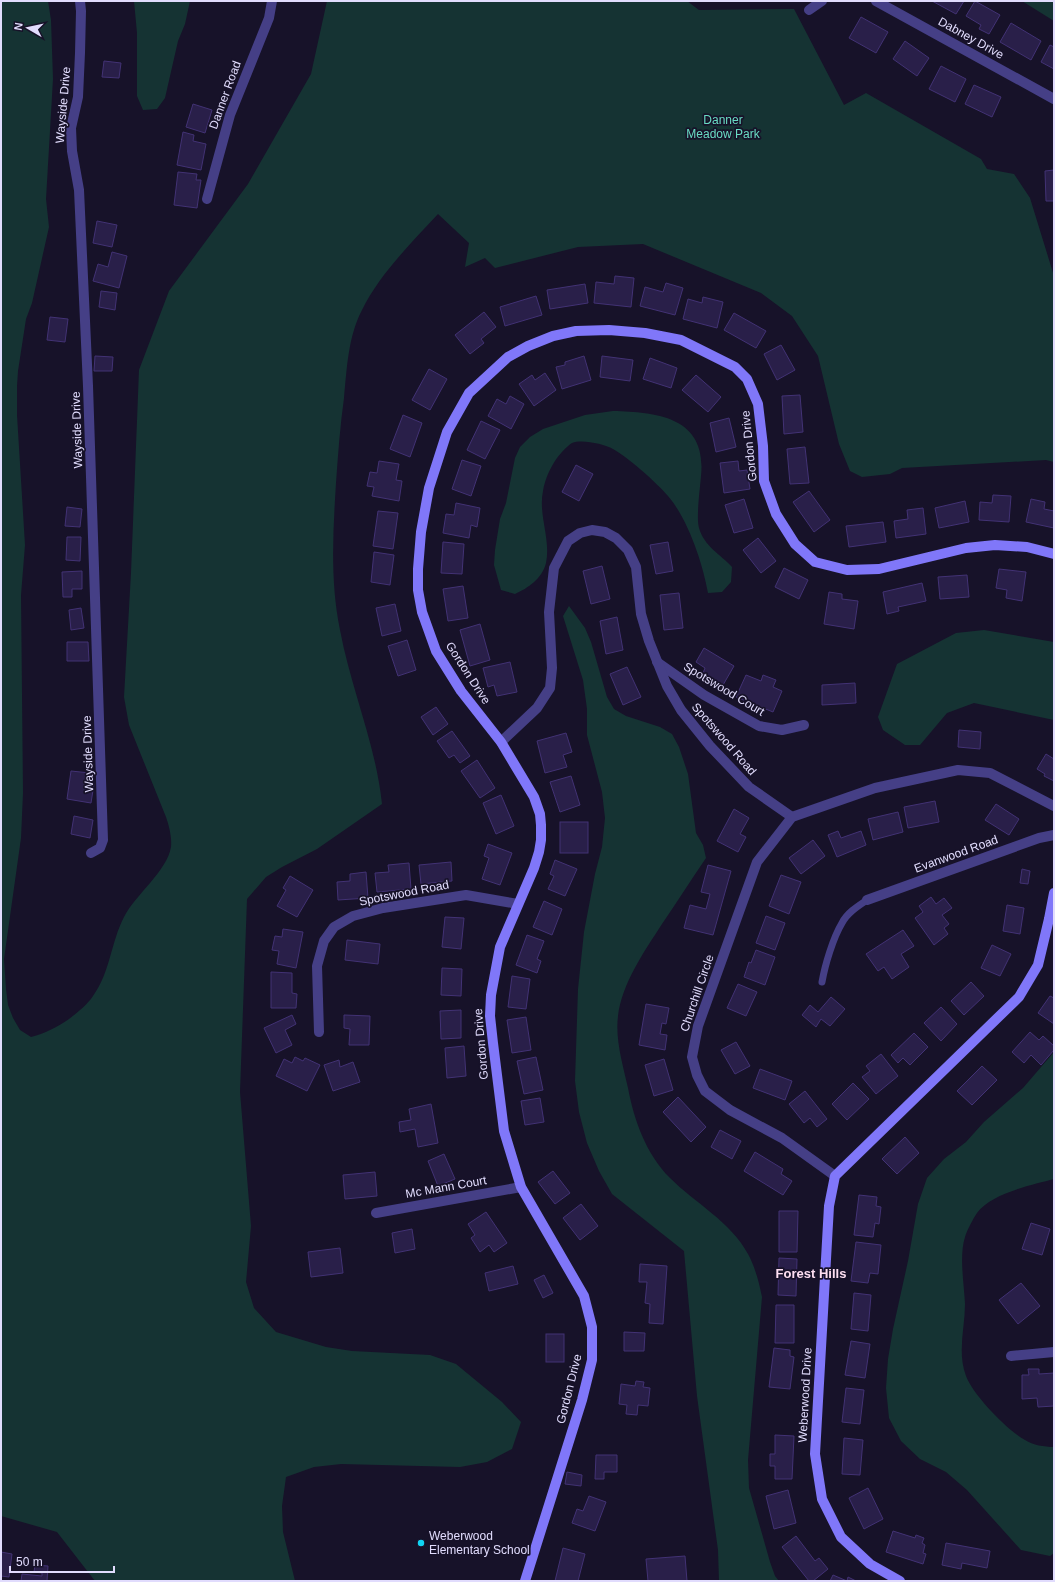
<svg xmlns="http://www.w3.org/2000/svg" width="1055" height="1582" viewBox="0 0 1055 1582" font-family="Arial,sans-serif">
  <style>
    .green { fill: #153333 }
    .building { fill: #291f49; stroke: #423274 }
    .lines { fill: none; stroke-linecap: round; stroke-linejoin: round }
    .lane { stroke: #453f86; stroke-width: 7 }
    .street { stroke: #453f86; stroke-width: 10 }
    .secondary { stroke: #8077f9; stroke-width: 10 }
    .poi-dot { fill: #11d4f4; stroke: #171229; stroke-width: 1.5 }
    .labels { text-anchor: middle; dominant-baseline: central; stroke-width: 3.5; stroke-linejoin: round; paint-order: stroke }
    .street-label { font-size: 12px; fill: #e1dcfd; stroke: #171229 }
    .park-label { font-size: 12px; fill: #69dcc4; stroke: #171229 }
    .poi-label { font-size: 12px; fill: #e1dcfd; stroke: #171229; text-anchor: start }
    .neighbourhood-label { font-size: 13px; font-weight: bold; fill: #fddef1; stroke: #171229 }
  </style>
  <rect width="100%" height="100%" fill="#171229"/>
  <g class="green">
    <path d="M1,1h47l3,19 2,59 -7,120 3,28 -17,76 -6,16 -8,52 -1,15v29l8,130 -4,50 2,198 -2,45 -17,121 2,30 2,16 5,13 7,12 11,7c15,-4 26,-10 38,-18 9,-7 18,-14 24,-23 17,-23 18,-54 31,-79 12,-23 43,-46 47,-70 1,-10 -2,-21 -5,-30l-37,-92 -5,-28 7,-124 8,-203 30,-79 79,-107 63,-110 16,-73h360l12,9 95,-1 50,96 22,-12 115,66 6,10 27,5 16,24 24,78v186l-8,-2 -144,8 -12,6 -28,3 -12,-6 -11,-27 -21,-88 -26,-40 -31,-23 -118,-49 -65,3 -83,21 -10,-10 -20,9 4,-24 -31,-29c-26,28 -59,61 -76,96 -14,27 -15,58 -18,88 -4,28 -6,57 -8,85 -3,49 -6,98 4,147 11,59 36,115 42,174l-65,45 -35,18 -16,10 -19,22 -7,193 11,134 -5,56 8,26 22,24 50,15 26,4 78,4 26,9 46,38 19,20 -9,27 -25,13 -27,5 -119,-3 -27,3 -28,10 -4,29 1,26 12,49h-200l-38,-49 -56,-16z"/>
    <path d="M134,1h56l-5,23 -7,17 -13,57 -8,11 -14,1 -6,-14v-63z"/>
    <path d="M1022,1h32v20z"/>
    <path d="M613,411c46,1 94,7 88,65 -1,13 -5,41 -2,52 5,18 21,26 33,39l-1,15 -9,10 -14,1c-5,-29 -20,-74 -40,-97 -12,-14 -38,-37 -55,-47 -9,-5 -31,-10 -41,-6 -5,3 -11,10 -15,15 -7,10 -12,21 -14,33 -5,24 8,48 3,72 -4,16 -18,25 -31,31l-14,-4 -7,-25 1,-15 5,-31 6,-16 9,-45 5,-11 10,-10 13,-8 42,-14z"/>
    <path d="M569,606l16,22 6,14 16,55 7,12 12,7 34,11 12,7 7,13 9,27 8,59 7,12 3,13c-15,22 -29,44 -44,66 -18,28 -40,59 -44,92 -3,24 5,49 10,72 6,32 18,66 42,90 25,25 61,44 78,76 7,13 11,28 14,43l-14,163 1,28 21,74 5,14 4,5h-60l-1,-31 -21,-154 -13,-145 -72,-57 -13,-23 -12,-28 -8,-31 -4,-31 3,-92 6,-57 11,-58 7,-27 3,-29 -3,-26 -15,-57v-26l-4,-29 -20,-64z"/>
    <path d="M984,630l70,12v78l-80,-17 -27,10 -27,32h-15l-22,-15 -5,-13 19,-53 59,-31z"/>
    <path d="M1054,1052v127c-22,6 -63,14 -77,34 -4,6 -10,17 -12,24 -6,19 -1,46 0,67 0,24 -8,48 1,72 7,19 41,54 59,64 8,5 19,7 29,7v106l-4,3 -29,-6 -54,-60 -21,-18 -26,-13 -19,-18 -12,-23 -3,-30 2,-29 5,-30 15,-68 10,-57 9,-26 17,-19 22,-17 18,-20 39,-34z"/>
  </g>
  <g class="building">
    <path d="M932,1h32l-8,13z"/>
    <path d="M975,1l25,14 -11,19 -10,-5 2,-4 -15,-9z"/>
    <path d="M861,17l27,15 -12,21 -27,-15z"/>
    <path d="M1011,23l30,18 -10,19 -31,-18z"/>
    <path d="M905,41l24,17 -12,18 -24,-17z"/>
    <path d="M1050,45l4,2v22l-13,-7z"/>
    <path d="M104,61l17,2 -2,15 -17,-1z"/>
    <path d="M941,66l25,13 -11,23 -26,-13z"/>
    <path d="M974,85l27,12 -9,20 -27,-13z"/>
    <path d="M193,104l19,6 -7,23 -19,-6z"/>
    <path d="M183,132l11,3 -1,6 13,3 -5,26 -24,-5z"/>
    <path d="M1054,170v31h-8l-1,-30z"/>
    <path d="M178,172l19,2 -1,6h5l-4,28 -23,-3z"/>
    <path d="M97,221l20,4 -5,22 -19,-4z"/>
    <path d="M112,252l15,4 -8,32 -26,-7 5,-17 10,3z"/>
    <path d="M615,276l19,2 -3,29 -37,-4 2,-21 18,2z"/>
    <path d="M666,283l17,5 -8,27 -35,-9 5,-19 18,5z"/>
    <path d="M585,284l3,19 -38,6 -3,-19z"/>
    <path d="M101,291l16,2 -2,17 -16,-3z"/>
    <path d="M536,296l6,19 -37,11 -5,-19z"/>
    <path d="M703,297l20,5 -6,26 -34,-9 5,-20 14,4z"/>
    <path d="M484,312l12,15 -15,12 3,4 -14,11 -15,-19z"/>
    <path d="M734,313l32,18 -10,17 -32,-18z"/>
    <path d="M50,317l18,2 -3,23 -18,-2z"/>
    <path d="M781,345l14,25 -18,10 -13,-26z"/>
    <path d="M95,356l18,1 -1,14h-18z"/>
    <path d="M584,356l7,24 -29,9 -6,-22 9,-2v-3z"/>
    <path d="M602,356l31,4 -3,21 -30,-4z"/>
    <path d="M650,358l27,10 -6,20 -28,-9z"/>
    <path d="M429,369l18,10 -17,31 -18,-10z"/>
    <path d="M545,373l11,17 -22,16 -15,-22 13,-9 3,5z"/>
    <path d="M696,375l25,22 -13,15 -26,-22z"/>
    <path d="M800,395l3,37 -19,2 -2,-38z"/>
    <path d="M510,396l14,8 -13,25 -23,-13 9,-17 9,5z"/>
    <path d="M403,415l19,8 -12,34 -20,-8z"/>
    <path d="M729,418l7,29 -20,5 -6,-29z"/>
    <path d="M481,421l19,9 -15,29 -18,-9z"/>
    <path d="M805,447l4,36 -19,1 -3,-35z"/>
    <path d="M462,460l19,6 -10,30 -19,-7z"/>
    <path d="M379,461l20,3 -3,16 6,1 -3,20 -27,-5 2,-9 -7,-1 3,-14 7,1z"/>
    <path d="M738,461l1,10 8,-1 3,19 -26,4 -4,-30z"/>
    <path d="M576,465l17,9 -14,27 -17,-9z"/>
    <path d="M809,491l21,29 -16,12 -21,-30z"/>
    <path d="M993,495l18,1 -2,26 -30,-2 1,-18 12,1z"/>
    <path d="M744,499l9,29 -19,5 -9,-28z"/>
    <path d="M1031,499l14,3 -1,7 10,2v17l-28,-6z"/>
    <path d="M965,501l4,21 -30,6 -4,-20z"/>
    <path d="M456,503l24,5 -3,19 -6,-2 -2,13 -26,-5 3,-19 8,1z"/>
    <path d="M67,507l15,2 -2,18 -15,-1z"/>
    <path d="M923,508l3,26 -30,4 -2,-17 14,-2 -1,-9z"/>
    <path d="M378,511l20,2 -5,36 -20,-3z"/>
    <path d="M883,522l3,20 -37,5 -3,-21z"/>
    <path d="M67,537h14l-1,24 -14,-1z"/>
    <path d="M758,538l18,23 -15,12 -18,-23z"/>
    <path d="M443,542l21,2 -2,30 -21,-1z"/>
    <path d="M668,542l5,29 -17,3 -6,-29z"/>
    <path d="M374,552l20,3 -4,30 -19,-3z"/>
    <path d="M602,566l8,33 -19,5 -8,-33z"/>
    <path d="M784,568l24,12 -9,19 -24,-12z"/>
    <path d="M999,569l27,3 -4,29 -16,-3 1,-8 -11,-2z"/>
    <path d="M82,571v18h-10v8h-9l-1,-25z"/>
    <path d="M967,575l2,22 -29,2 -2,-22z"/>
    <path d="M922,583l4,18 -28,6 1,4 -12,3 -4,-22z"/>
    <path d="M463,586l5,32 -20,3 -5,-32z"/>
    <path d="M829,592l13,2v5l16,2 -4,28 -30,-5z"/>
    <path d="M679,593l4,35 -19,2 -4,-35z"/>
    <path d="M395,604l6,27 -19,5 -6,-28z"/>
    <path d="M81,608l3,20 -13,2 -2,-20z"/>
    <path d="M617,617l6,33 -17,4 -6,-33z"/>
    <path d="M480,624l10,36 -20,6 -10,-36z"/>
    <path d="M407,640l9,30 -18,6 -10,-30z"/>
    <path d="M67,642h21l1,19h-22z"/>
    <path d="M704,648l30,18 -11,19 -20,-12 2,-5 -9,-6z"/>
    <path d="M510,662l7,30 -20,4 -3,-11 -6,2 -5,-19z"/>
    <path d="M627,667l14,30 -18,8 -13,-31z"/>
    <path d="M746,675l15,6 2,-6 13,5 -3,7 9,4 -9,21 -37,-15z"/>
    <path d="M855,683l1,20 -34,2v-20z"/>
    <path d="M436,707l12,17 -15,11 -12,-18z"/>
    <path d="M959,730l22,2 -1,17 -22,-2z"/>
    <path d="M452,731l18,25 -10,7 -6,-8 -5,3 -12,-17z"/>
    <path d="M566,733l6,19 -9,3 4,12 -22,6 -8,-32z"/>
    <path d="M1046,754l8,5v22l-10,-5 1,-2 -8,-5z"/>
    <path d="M477,760l18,28 -15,10 -19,-27z"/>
    <path d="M71,771l19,2 -2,10 6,1 -3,19 -24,-4z"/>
    <path d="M571,776l9,29 -20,7 -10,-30z"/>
    <path d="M501,795l13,31 -18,8 -13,-31z"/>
    <path d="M935,801l4,21 -31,6 -4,-21z"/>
    <path d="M996,804l23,15 -10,16 -24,-15z"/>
    <path d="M734,809l15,9 -9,16 6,3 -8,15 -21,-11z"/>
    <path d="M898,812l5,20 -30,8 -5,-21z"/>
    <path d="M74,816l19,4 -3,18 -19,-4z"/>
    <rect x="560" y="822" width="28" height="31"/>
    <path d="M838,831l3,7 20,-7 5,14 -29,12 -9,-22z"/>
    <path d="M813,840l12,16 -24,18 -12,-16z"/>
    <path d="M488,844l24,9 -12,32 -18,-6 7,-21 -5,-2z"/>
    <path d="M555,860l22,9 -12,27 -17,-7 6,-13 -4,-2z"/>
    <path d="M451,862l1,19 -31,3 -2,-19z"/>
    <path d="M409,863l2,26 -34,3 -2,-19 14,-1 -1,-7z"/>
    <path d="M708,865l23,6 -18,64 -29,-7 6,-23 16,4 4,-15 -9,-2z"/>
    <path d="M1022,869l8,2 -2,13 -8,-1z"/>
    <path d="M366,872l2,26 -30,2 -1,-18 13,-1v-7z"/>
    <path d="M781,875l20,7 -12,32 -20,-8z"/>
    <path d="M290,876l23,14 -16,27 -20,-11 9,-16 -3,-2z"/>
    <path d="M931,897l5,7 8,-6 8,10 -10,7 7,9 -5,4 4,6 -14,11 -19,-27 8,-6 -4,-6z"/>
    <path d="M544,901l18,8 -10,26 -19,-8z"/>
    <path d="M1007,905l17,3 -4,26 -17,-3z"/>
    <path d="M766,916l19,7 -10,27 -19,-7z"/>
    <path d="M445,917l19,1 -3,31 -19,-2z"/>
    <path d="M283,929l20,3 -7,36 -19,-4 2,-13 -7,-1 3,-14 7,1z"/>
    <path d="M903,930l11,16 -13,8 8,13 -17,12 -8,-12 -6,4 -12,-17z"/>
    <path d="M527,935l17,6 -7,18 4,2 -4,12 -21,-8z"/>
    <path d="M347,940l33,4 -2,20 -33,-4z"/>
    <path d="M992,945l19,9 -11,22 -19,-8z"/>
    <path d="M756,950l19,7 -10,28 -21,-8 5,-15 2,1z"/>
    <path d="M442,968l20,1 -1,27 -20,-1z"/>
    <path d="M271,972l21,1v20l5,1 -1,14h-25z"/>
    <path d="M512,976l18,3 -4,30 -18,-2z"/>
    <path d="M971,982l13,14 -20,19 -13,-14z"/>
    <path d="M738,984l19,8 -11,24 -19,-8z"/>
    <path d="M1050,996l4,2v26l-16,-11z"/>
    <path d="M831,997l14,12 -15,17 -9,-7 -5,8 -14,-12 8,-10 8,7z"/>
    <path d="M646,1004l23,4 -3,16 -4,-1 -2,11 7,1 -2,15 -26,-5z"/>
    <path d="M941,1007l16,17 -16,17 -17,-18z"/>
    <path d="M461,1010v28l-20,1 -1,-28z"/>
    <path d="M292,1015l4,9 -11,6 7,15 -16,8 -12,-25z"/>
    <path d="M344,1015l26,1 -1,29h-20l1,-16 -6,-1z"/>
    <path d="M526,1017l5,33 -19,3 -5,-33z"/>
    <path d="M1030,1032l9,8 4,-4 11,10v4l-13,15 -10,-10 -7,8 -12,-11z"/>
    <path d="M914,1033l14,14 -18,18 -7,-7 -5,5 -7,-8z"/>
    <path d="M736,1042l14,24 -15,8 -14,-24z"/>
    <path d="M464,1046l2,30 -19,2 -2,-30z"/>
    <path d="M881,1054l17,22 -22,18 -14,-17 8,-6 -4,-5z"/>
    <path d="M295,1057l8,4 2,-3 15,7 -13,26 -31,-15 8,-17 8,4z"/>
    <path d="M536,1057l7,33 -19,4 -7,-33z"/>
    <path d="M664,1059l9,31 -19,6 -9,-31z"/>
    <path d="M339,1060l1,7 13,-5 7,20 -27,9 -9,-26z"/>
    <path d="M982,1066l15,14 -25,25 -15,-14z"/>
    <path d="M760,1069l32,12 -7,19 -32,-12z"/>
    <path d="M853,1083l16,16 -22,21 -15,-16z"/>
    <path d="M805,1091l22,28 -10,8 -7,-9 -6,5 -15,-19z"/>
    <path d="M678,1097l28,30 -15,15 -28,-30z"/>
    <path d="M540,1098l4,24 -19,3 -4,-24z"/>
    <path d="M431,1104l7,39 -20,4 -3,-18 -15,3 -1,-10 12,-2 -2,-11z"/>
    <path d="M720,1130l21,11 -9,18 -21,-12z"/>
    <path d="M905,1137l14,16 -22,21 -15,-15z"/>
    <path d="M755,1152l28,17 -2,5 11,7 -9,14 -39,-24z"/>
    <path d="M444,1154l11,25 -17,7 -10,-25z"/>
    <path d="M553,1171l17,22 -15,11 -17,-22z"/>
    <path d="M375,1172l2,24 -32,3 -2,-24z"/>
    <path d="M859,1195l18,2 -1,9 5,1 -2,17 -4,-1 -2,14 -19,-2z"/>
    <path d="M581,1204l17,22 -18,14 -17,-22z"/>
    <path d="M779,1211h19l-1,41h-18z"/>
    <path d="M486,1212l21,31 -13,9 -5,-7 -9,7 -9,-14 4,-3 -7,-11z"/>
    <path d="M1031,1223l19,6 -8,26 -20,-6z"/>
    <path d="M412,1229l3,20 -20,4 -3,-20z"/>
    <path d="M856,1242l25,3 -3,29 -8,-1 -2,10 -17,-2z"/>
    <path d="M340,1248l3,25 -32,4 -3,-25z"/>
    <path d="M779,1258l18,1 -1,37 -18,-1z"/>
    <path d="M640,1264l27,2 -4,58 -14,-1 1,-19 -5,-1 2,-21h-8z"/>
    <path d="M513,1266l5,18 -29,7 -4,-18z"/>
    <path d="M544,1275l9,18 -10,5 -9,-18z"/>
    <path d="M1021,1283l19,23 -22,18 -19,-24z"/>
    <path d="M854,1293l17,2 -3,36 -17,-2z"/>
    <path d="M776,1305h18v38h-19z"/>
    <path d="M624,1332l21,1 -1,18h-20z"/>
    <rect x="546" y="1334" width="18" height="28"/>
    <path d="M851,1341l19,3 -5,34 -20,-3z"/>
    <path d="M774,1348l16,2v6l4,1 -4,32 -21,-2z"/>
    <path d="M1028,1369h11v5l15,-1v33l-16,1 -1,-9 -15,1v-24h7z"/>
    <path d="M636,1381l8,1 -1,5 7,1 -2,18 -10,-1 -1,10 -11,-1 1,-9 -8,-1 2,-20 14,2z"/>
    <path d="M846,1388l18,2 -4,34 -18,-2z"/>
    <path d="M775,1435l19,1 -2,43h-17v-13h-5v-12h5z"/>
    <path d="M844,1438l19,2 -3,35 -18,-1z"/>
    <path d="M596,1455h21v17h-13v7h-9z"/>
    <path d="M567,1472l15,3 -1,11 -16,-2z"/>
    <path d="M868,1488l15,31 -19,10 -15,-31z"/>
    <path d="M788,1490l8,33 -22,6 -8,-33z"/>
    <path d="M589,1496l17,6 -11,29 -23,-8 5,-14 6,2z"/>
    <path d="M893,1531l22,7 1,-3 8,3 -2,5 3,2 -2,8 3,1 -3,10 -37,-12z"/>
    <path d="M796,1536l19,25 4,-3 9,11 -15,12h-4l-27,-34z"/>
    <path d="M946,1543l44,8 -3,17 -25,-5 -1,6 -19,-4z"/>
    <path d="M563,1548l22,6 -7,27h-23z"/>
    <path d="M1,1552l11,2 -3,23 -8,-1z"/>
    <path d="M685,1556l2,25h-39l-2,-22z"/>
    <path d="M35,1565l13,1 -1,15h-26l1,-7 20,2v-3l-8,-1z"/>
    <path d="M833,1575l14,6 1,-4 8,4h-26z"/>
  </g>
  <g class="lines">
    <path class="lane" d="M822,982c3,-17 11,-44 20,-59 5,-10 16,-17 25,-23"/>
    <g class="street">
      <path d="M80,1l1,10 -1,42 -2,44 -7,31 1,23 7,39 9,196 15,454 -3,8 -9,5"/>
      <path d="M876,1l178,98"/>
      <path d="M809,10l13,-9"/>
      <path d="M207,199l23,-84 39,-97 3,-17"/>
      <path d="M657,662l47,33 55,31 23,4 22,-5"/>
      <path d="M501,742l36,-34 13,-20 2,-20 -3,-56 5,-44 14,-27 12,-8 12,-3 13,2 11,6 12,12 8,17 5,47 8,27 18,45 14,24 29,36 39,41 43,30"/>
      <path d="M867,900l172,-62 15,-3"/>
      <path d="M319,1032l-2,-66 7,-25 10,-14 19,-11 30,-8 83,-13 52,9"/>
      <path d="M835,1176l-53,-38 -52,-28 -25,-19 -8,-16 -5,-18 6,-31 59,-164 35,-45 83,-29 83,-18 32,3 64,33"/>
      <path d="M376,1213l145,-26"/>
      <path d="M1011,1356l43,-4"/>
    </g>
    <g class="secondary">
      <path d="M525,1581l57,-181 10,-40v-33l-8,-31 -63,-109 -17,-56 -11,-88 -3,-27 1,-21 9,-48 34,-79 5,-16 2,-12v-15l-1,-11 -6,-17 -33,-55 -40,-51 -25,-40 -14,-39 -4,-22v-21l3,-37 8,-44 18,-56 22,-39 39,-36 20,-11 25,-10 23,-5 33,-1 36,3 36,7 54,27 12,12 11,25 5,42 1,35 12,33 19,30 20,18 32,8 32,-1 87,-21 29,-3 32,2 27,7"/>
      <path d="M900,1581l-30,-17 -29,-27 -19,-38 -7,-45 14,-248 6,-30 184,-179 19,-32 11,-46 5,-26"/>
    </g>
  </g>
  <circle class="poi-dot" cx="421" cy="1543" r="4"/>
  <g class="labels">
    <g class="street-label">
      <text transform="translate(971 38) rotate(29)">Dabney Drive</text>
      <text transform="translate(225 95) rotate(-70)">Danner Road</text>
      <text transform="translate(63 105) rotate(-85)">Wayside Drive</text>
      <text transform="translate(77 430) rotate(-92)">Wayside Drive</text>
      <text transform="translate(749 446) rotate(-96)">Gordon Drive</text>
      <text transform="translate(468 673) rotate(57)">Gordon Drive</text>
      <text transform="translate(724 689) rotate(31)">Spotswood Court</text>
      <text transform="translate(724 739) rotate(49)">Spotswood Road</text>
      <text transform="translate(88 754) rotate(-92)">Wayside Drive</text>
      <text transform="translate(956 854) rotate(-20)">Evanwood Road</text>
      <text transform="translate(404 893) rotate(-11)">Spotswood Road</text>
      <text transform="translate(697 993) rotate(-71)">Churchill Circle</text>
      <text transform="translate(481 1044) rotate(-95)">Gordon Drive</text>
      <text transform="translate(446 1187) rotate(-10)">Mc Mann Court</text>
      <text transform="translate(569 1389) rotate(-76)">Gordon Drive</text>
      <text transform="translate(805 1395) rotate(-87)">Weberwood Drive</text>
    </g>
    <g class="park-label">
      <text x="723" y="120">Danner<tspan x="723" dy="14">Meadow Park</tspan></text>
    </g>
    <g class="poi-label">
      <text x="429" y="1536">Weberwood<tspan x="429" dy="14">Elementary School</tspan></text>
    </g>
    <g class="neighbourhood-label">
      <text x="811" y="1273">Forest Hills</text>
    </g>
  </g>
  <rect width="1055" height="1582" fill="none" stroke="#e1dcfd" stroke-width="4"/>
  <g transform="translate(28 28) rotate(279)" stroke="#171229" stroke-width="3" paint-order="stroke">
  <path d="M0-3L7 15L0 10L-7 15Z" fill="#e1dcfd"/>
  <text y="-6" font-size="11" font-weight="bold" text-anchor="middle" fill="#e1dcfd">N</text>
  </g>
  <path d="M10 1566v6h104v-6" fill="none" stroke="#e1dcfd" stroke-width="2"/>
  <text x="16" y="1566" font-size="12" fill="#e1dcfd" stroke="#171229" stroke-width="3" paint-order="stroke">50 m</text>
</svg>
